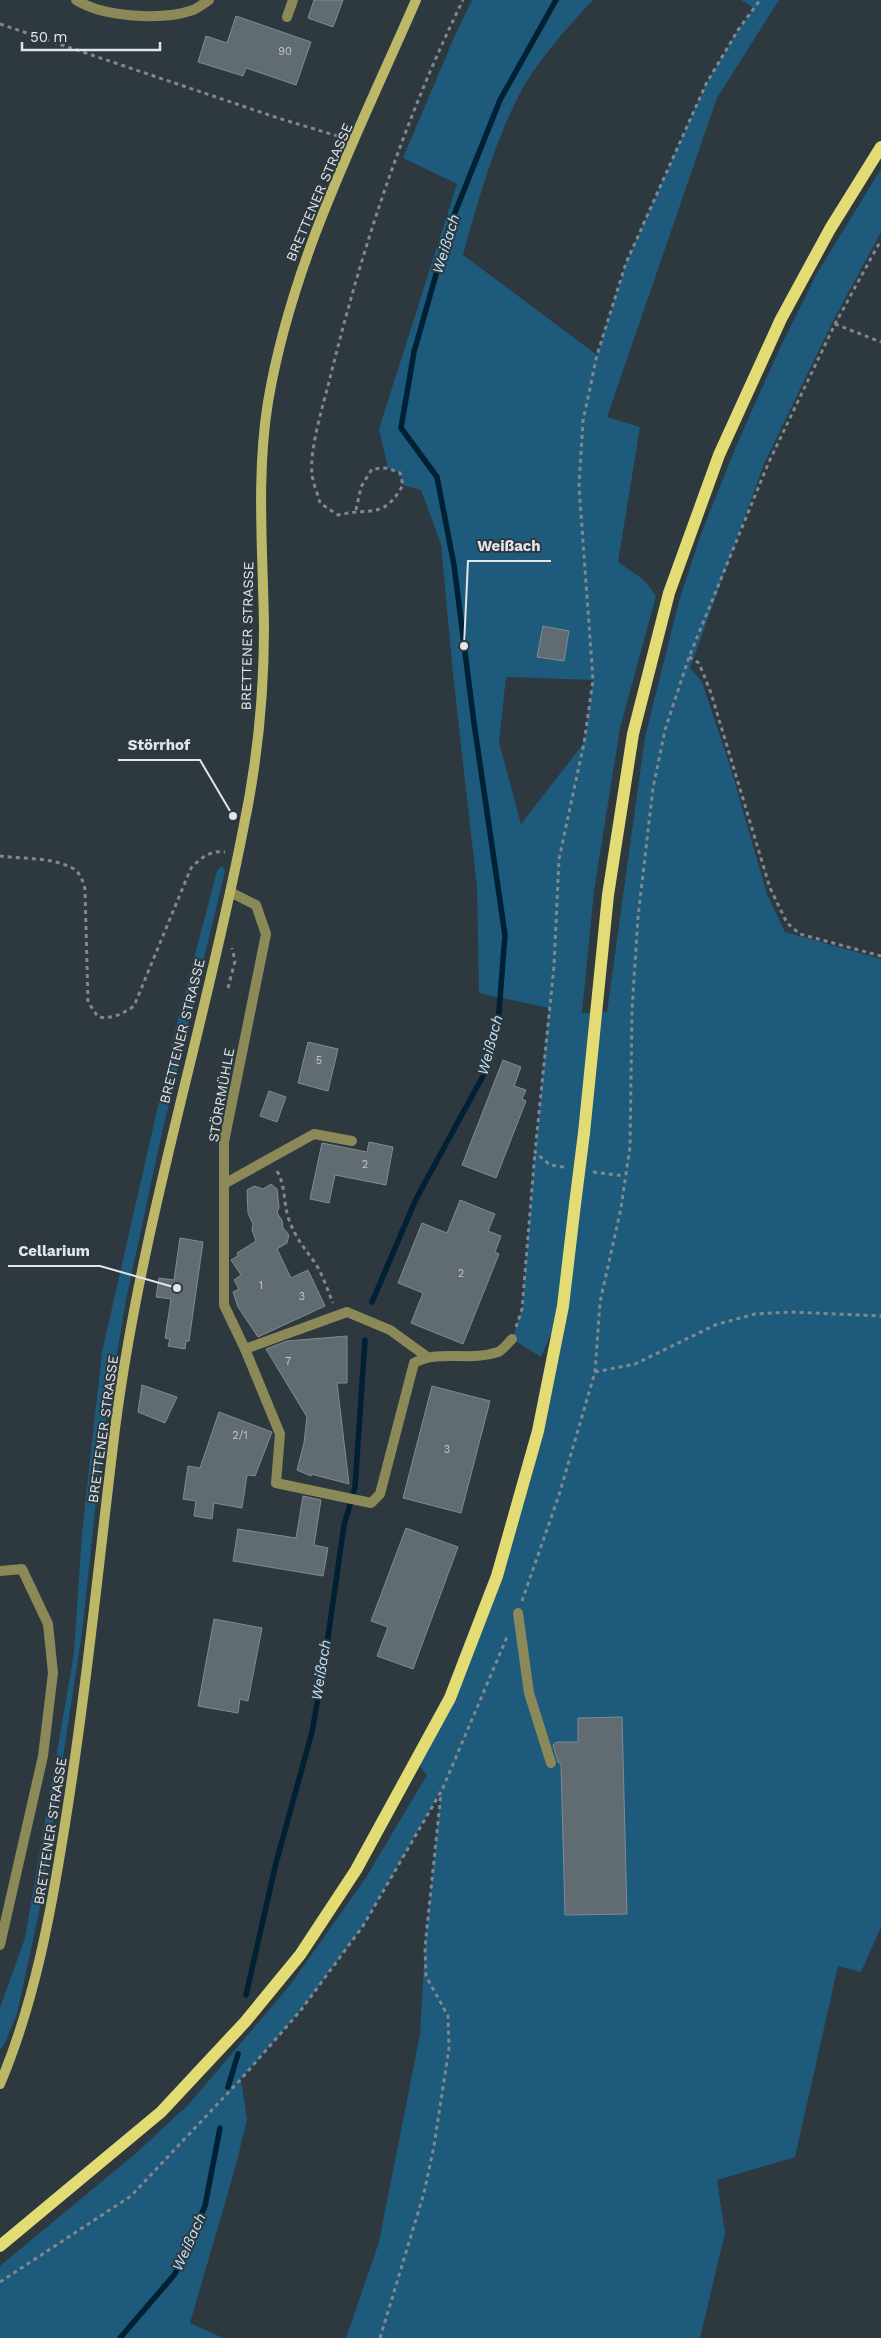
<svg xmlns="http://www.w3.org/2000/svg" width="881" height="2338" viewBox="0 0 881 2338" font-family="'Work Sans',sans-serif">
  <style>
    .green { fill: #1e5a7b; fill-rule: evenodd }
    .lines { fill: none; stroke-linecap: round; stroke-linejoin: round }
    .stream { stroke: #002033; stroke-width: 5.5 }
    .building { fill: #606b72; stroke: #808b93 }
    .path { stroke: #80888e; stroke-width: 3; stroke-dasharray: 4 4; stroke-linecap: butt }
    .lane { stroke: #8c8959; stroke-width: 10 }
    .street { stroke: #8c8959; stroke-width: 10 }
    .secondary { stroke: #bdb768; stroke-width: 10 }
    .primary { stroke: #e3db73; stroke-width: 12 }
    .primary-bridge { stroke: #e3db73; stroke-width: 12 }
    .labels { text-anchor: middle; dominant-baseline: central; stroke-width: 4; stroke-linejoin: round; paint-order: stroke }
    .number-label { font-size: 11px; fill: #c0c7cc }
    .street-label { font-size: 14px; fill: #e0e6ea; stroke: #2e383f }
    .water-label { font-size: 15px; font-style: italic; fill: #c2e4fb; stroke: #2e383f }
    .leader { fill: none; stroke: #e0e6ea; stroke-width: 2 }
    .callout-dot { fill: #e0e6ea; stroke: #2e383f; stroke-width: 2 }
    .callout-label { font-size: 15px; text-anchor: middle; font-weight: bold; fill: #e0e6ea; stroke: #2e383f; stroke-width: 4; stroke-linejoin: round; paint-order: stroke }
  </style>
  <rect width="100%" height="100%" fill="#2e383f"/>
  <g class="green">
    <path d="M472,0h121c-26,28 -57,62 -75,97 -25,50 -40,104 -55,158l134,100 29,-92 80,-179 32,-54 16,-22 -13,-8h38l-62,98 -110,319 33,10 -22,135 26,18 12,16 -36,132 -26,163 -12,122 25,-1 38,-275 34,-136 22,-67 36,-90 42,-94 37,-75 65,-106v63l-49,91 -68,141 -74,204 12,14 29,87 36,125 18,38 96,27v968l-20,45 -23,-6 -43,191 -78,23 8,53 -25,105h-354l33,-96 41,-208 5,-87 16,-156 -78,135 -62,84 -60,69 6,40 -11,46 -46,158 33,15h-223v-72l135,-112 54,-50 101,-119 75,-106 62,-104 -11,-13 81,-186 65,-267 -21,48 -29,-18 10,-30 13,-157 14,-144 -70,-15 -2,-106 -24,-213 -12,-130 -20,-54 -18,-5 -3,-12 -12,-5 -9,-39 78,-245 -54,-26 53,-125zM506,677l87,3 -9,63 -63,81 -22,-82z"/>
    <path d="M220,867h3l2,4 -64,266 -35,163 -23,137 -21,196 -42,274 -23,107 -13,31 -4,4v-41l25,-70 49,-285 8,-120 20,-181 74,-325 41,-156z"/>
  </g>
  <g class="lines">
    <g class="stream">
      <path d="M372,1302l44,-103 67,-123 15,-52 7,-89 -31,-212 -20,-158 -17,-88 -36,-49 13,-76 36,-127 50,-125 56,-100"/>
      <path d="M246,1995l30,-132 36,-131 13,-74 19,-133 11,-38 10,-147"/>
      <path d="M228,2087l10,-33"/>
      <path d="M120,2338l55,-64 30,-68 15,-78"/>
    </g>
  </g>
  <g class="building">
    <path d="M314,0h29l-10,27 -25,-9z"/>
    <path d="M236,16l75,26 -15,43 -50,-17 -3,8 -45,-14 8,-26 21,7z"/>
    <path d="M543,626l26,5 -5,30 -27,-4z"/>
    <path d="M308,1042l30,7 -10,42 -30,-8z"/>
    <path d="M503,1060l18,7 -7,19 12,4 -4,9 4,2 -30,77 -34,-13z"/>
    <path d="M269,1091l17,6 -9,25 -17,-6z"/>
    <path d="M369,1142l24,5 -7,38 -51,-10 -6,28 -19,-4 12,-56 45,9z"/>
    <path d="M271,1184l6,5 2,18 -2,6 5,7 1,8 6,7 -2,8 -10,6 14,29 17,-8 17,36 -67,31 -20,-30 -5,-15 6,-3 -5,-9 7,-5 -10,-15 7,-4 -1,-3 19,-12 -4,-11 1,-6 -5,-11 -1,-23 7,-4 9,3z"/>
    <path d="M460,1200l35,14 -7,17 13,5 -6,16 4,2 -36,90 -52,-21 12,-30 -25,-10 24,-60 25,10z"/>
    <path d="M180,1238l23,4 -14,99h-3l-1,8 -17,-3 2,-7 -5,-1 6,-39 -15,-2 3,-19 15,2z"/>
    <path d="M347,1336v47h-10l12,101 -38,-10v2l-14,-6 7,-27 3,-26 -41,-68 21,-8z"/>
    <path d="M142,1385l35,12 -12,26 -27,-11z"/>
    <path d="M432,1386l58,15 -29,112 -58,-15z"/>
    <path d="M219,1412l53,20 -17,44 -8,-1 -5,33 -28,-5 -2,16 -18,-3 2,-15 -13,-2 5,-33 12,2z"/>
    <path d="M303,1496l18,4 -7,45 14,3 -5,28 -90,-15 5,-32 58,9z"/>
    <path d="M406,1528l52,19 -45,122 -36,-13 11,-29 -17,-6z"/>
    <path d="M214,1619l48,9 -14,73 -8,-2 -2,14 -40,-7z"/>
    <path d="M622,1717l5,197 -62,1 -4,-151 -3,-2 -5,-17 4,-3h21v-24z"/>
  </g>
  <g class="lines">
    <g class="path">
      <path d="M0,24l278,94 63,19"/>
      <path d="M835,324l46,18"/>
      <path d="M356,510l5,-23 11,-18 16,-1 12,5 3,12c-20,35 -31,22 -65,30l-18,-12c-2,-9 -7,-19 -8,-29 -3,-24 12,-72 18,-96 32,-130 74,-258 133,-378"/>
      <path d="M689,657l10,6 12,30 59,195 17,35 13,11 81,22"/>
      <path d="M0,856c23,3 54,1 74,13 7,5 9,13 11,20l3,113 10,15c15,2 24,-3 36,-11l57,-138c10,-10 19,-18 34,-16"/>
      <path d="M228,988l7,-27 -3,-13"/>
      <path d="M564,1167l-14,-2 -15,-13 19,-186 5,-107 25,-116 9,-63 -14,-194 4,-65 14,-66 29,-92 80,-179 32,-54 22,-30"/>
      <path d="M277,1171c9,15 6,32 12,49 7,18 13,25 24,40 9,12 14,29 20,43"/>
      <path d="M593,1172l31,4"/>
      <path d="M516,1327l6,-18 13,-157"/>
      <path d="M595,1372l40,-8 80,-39 40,-11 36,-2 90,4"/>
      <path d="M522,1601l37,-106 36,-123 5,-70 21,-94 9,-61 2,-137 6,-93 15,-129 12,-58 24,-73 79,-193 67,-140 46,-84"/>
      <path d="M0,2282l131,-86 110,-117 60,-69 62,-84 79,-136 65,-153"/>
      <path d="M380,2338l44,-145 10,-47 15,-98 -1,-32 -22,-40 -1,-29 16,-154"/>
    </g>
    <g class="lane">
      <path d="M287,17l6,-17"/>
      <path d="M224,1184l90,-50 38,7"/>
      <path d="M0,1571l22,-2 26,55 5,49 -10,83 -43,189"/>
      <path d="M518,1613l11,80 22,70"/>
    </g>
    <g class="street">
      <path d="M76,0c27,17 86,21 117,10 5,-2 11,-7 16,-10"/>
      <path d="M230,892l26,13 10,29 -42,208v163l21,44 35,85 -4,49 95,20 9,-9 34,-131c26,-14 56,-1 84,-11 5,-2 10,-9 14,-13"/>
      <path d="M245,1349l102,-37 43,18 36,26"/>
    </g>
    <path class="secondary" d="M0,2084c35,-83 51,-172 65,-260 21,-131 34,-263 50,-395 26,-203 89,-398 128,-599 14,-66 21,-135 21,-203 -1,-74 -8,-151 4,-225 24,-142 91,-271 148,-402"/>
    <g class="primary">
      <path d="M584,1133l24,-238 25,-161 36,-141 50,-138 62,-136 49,-90 51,-82"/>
      <path d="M0,2246l161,-134 84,-90 55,-67 56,-85 94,-172 47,-122 41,-145 25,-125 12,-102"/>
    </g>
    <path class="primary-bridge" d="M575,1204l9,-71"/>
  </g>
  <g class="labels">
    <g class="number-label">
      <text x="285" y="51">90</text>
      <text x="319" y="1060">5</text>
      <text x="365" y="1164">2</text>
      <text x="461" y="1273">2</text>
      <text x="261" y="1285">1</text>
      <text x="302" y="1296">3</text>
      <text x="288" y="1361">7</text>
      <text x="240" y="1435">2/1</text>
      <text x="447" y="1449">3</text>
    </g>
    <g class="street-label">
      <text transform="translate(319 192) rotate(-67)">BRETTENER STRASSE</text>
      <text transform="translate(247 636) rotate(-89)">BRETTENER STRASSE</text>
      <text transform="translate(182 1031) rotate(-76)">BRETTENER STRASSE</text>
      <text transform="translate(221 1095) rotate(-80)">STÖRRMÜHLE</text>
      <text transform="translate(103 1429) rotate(-82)">BRETTENER STRASSE</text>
      <text transform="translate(50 1831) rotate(-81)">BRETTENER STRASSE</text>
    </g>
    <g class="water-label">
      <text transform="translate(446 244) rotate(-73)">Weißach</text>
      <text transform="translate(490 1045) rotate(-75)">Weißach</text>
      <text transform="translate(321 1670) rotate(-81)">Weißach</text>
      <text transform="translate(189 2242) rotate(-66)">Weißach</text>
    </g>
  </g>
  <path class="leader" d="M464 646L468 561H551M233 816L200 760H118M177 1288L100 1266H8"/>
  <g class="callout-dot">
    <circle cx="464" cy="646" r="5"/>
    <circle cx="233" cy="816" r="5"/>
    <circle cx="177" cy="1288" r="5"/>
  </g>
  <g class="callout-label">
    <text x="509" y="551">Weißach</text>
    <text x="159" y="750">Störrhof</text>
    <text x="54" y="1256">Cellarium</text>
  </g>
  <path d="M22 42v8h138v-8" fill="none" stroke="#e0e6ea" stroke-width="2.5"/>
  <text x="30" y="42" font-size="15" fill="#e0e6ea" stroke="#2e383f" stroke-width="4" paint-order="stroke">50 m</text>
</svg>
